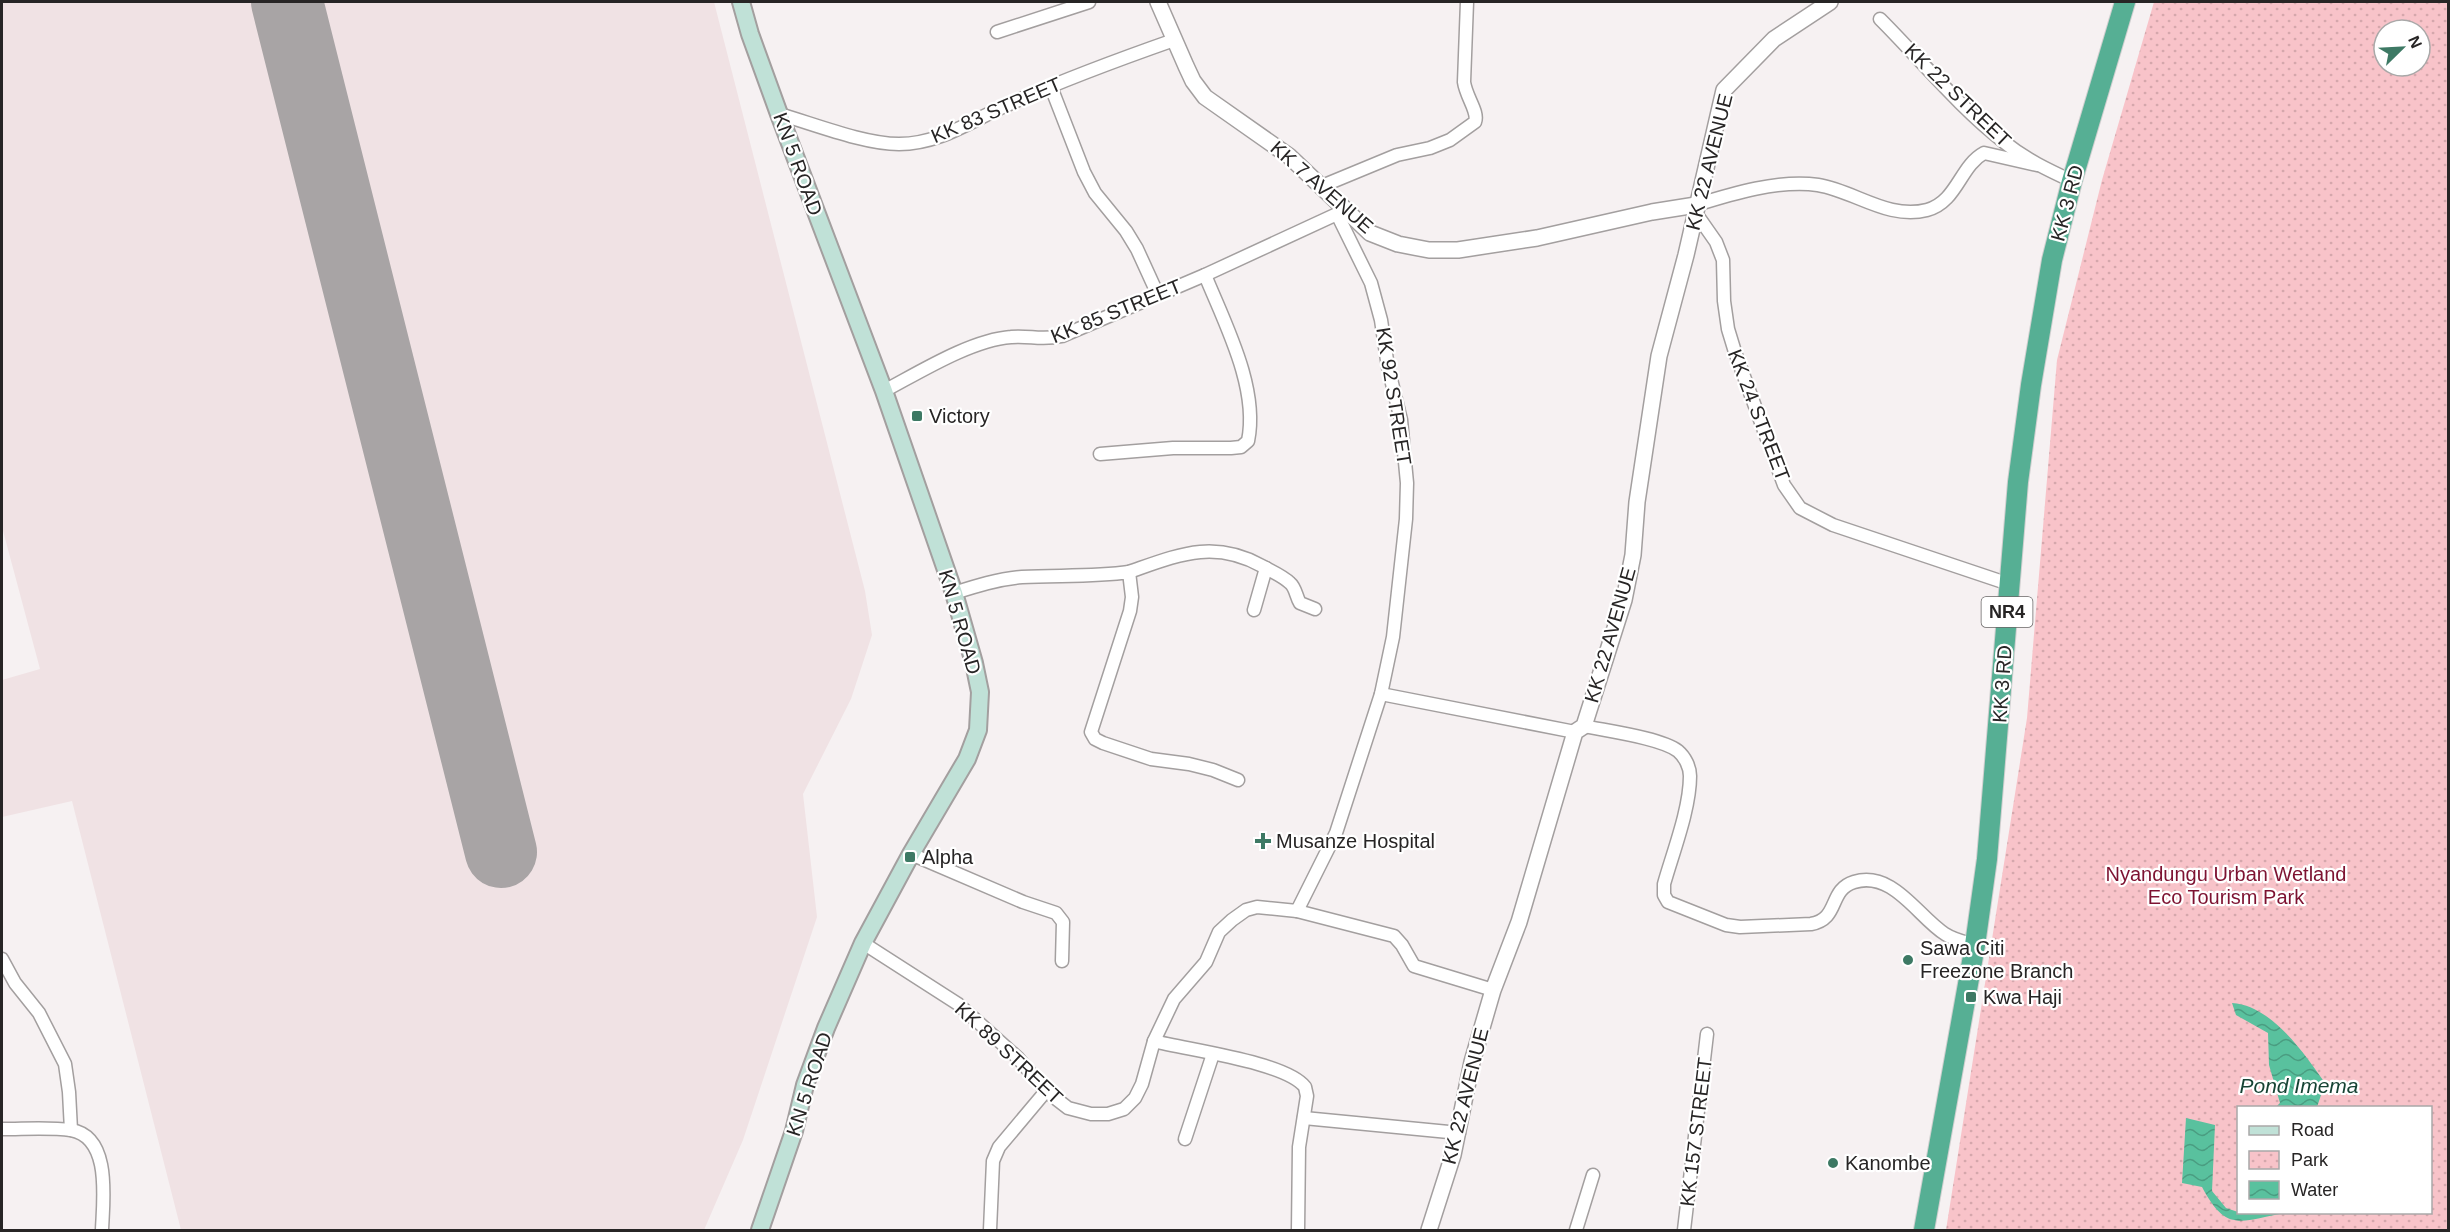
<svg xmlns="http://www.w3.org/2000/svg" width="2450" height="1232" viewBox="0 0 2450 1232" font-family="Arial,sans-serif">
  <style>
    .built { fill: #f0e2e4 }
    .park { fill: url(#park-dots); fill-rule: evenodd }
    .water { fill: url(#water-waves) }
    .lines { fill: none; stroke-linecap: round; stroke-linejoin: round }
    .runway { stroke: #a8a4a5; stroke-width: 72 }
    .minor-casing { stroke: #a39f9f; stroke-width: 15 }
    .tertiary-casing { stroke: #a39f9f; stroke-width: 18 }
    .secondary-casing { stroke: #a39f9f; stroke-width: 20 }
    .trunk-casing { stroke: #cfcfcf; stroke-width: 22 }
    .minor { stroke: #fff; stroke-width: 12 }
    .tertiary { stroke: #fff; stroke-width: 15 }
    .secondary { stroke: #c0e1d7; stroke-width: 16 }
    .trunk { stroke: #56af94; stroke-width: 20 }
    .poi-dot { fill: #3d7964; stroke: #fff; stroke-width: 2 }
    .labels { text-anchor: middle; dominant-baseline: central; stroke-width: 4.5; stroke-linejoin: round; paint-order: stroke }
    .shield { fill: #fff; stroke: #686666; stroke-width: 1.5 }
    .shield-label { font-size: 18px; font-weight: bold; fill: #272525 }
    .street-label { font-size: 20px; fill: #272525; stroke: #fff }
    .poi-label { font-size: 20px; fill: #272525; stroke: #fff; text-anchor: start }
    .park-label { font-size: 20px; fill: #7d1231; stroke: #fff }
    .water-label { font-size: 21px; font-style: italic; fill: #164334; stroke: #fff }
  </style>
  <defs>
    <pattern id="park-dots" width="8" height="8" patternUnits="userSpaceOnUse" patternTransform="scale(1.5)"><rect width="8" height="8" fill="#f8c3c9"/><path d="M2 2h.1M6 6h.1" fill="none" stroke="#d5a7ac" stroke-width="1.8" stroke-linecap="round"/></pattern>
    <pattern id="water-waves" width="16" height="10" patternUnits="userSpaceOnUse" patternTransform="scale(1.5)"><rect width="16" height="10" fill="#59c19e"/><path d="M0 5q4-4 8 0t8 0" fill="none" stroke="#4a9d81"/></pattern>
  </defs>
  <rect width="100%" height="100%" fill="#f6f1f2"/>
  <path class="built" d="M2,2h712l151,589 7,44 -21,64 -48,95 14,123 -74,223 -39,90h-523l-109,-429 -70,16v-137l38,-11 -38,-142z"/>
  <path class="park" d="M2154,2h294v1228h-502l81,-512 30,-358 45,-180zM2384,30h36v36h-36zM2238,1108h192v104h-192z"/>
  <g class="water">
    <path d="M2232,1003c39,2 72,50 93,80l-8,24h-41l4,-4 -11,-38 -1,-32 -32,-18z"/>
    <path d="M2186,1118l29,7 -3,66 14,17 12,4 46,1c-45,9 -58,19 -82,-26l-20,-4z"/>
  </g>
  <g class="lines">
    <path class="runway" d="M287,2l214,850"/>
    <g class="minor-casing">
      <g id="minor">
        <path d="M1880,19c41,41 79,88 124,123 21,17 44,28 68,39"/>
        <path d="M997,32l92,-30"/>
        <path d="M1051,87l33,85 11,21 31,38 11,18 21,46"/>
        <path d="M779,114c35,10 85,30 120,30 40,0 70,-22 106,-38 55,-25 112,-46 169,-66"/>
        <path d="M1322,186l75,-31 33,-7 20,-8 25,-18c4,-10 -9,-25 -11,-40l3,-80"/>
        <path d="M1696,205c35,-11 84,-26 122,-20 37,6 70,35 109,25 30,-8 33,-44 57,-57l53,12"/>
        <path d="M1695,212l21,30 7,18 1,41 4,28 7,23 49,133 16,23 33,17 176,59"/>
        <path d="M884,391c36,-19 87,-51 127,-54 19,-2 29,4 51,-1l143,-61 132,-61 4,-4"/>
        <path d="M1100,454l73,-6h58l10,-1 7,-6c11,-53 -23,-117 -43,-166"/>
        <path d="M1129,572c49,-17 84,-33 133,-6 9,5 21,10 28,17 6,5 6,14 10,20l15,6"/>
        <path d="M954,593c22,-7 44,-14 68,-16 36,-2 72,0 107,-5l3,25 -2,14 -39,121 4,7 8,4 48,16 38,5 24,6 25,10"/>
        <path d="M1254,610l12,-42"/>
        <path d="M1381,694l194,38"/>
        <path d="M1584,726c23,5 77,12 94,25 7,6 12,16 12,25 0,33 -17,76 -26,108v11l4,7 58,23 14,2 71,-3c29,-5 17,-34 43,-42 39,-12 64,35 91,52 9,6 20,8 30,11"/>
        <path d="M911,854l112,48 33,11 7,9 -1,39"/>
        <path d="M1297,911l97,25 8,9 12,21 79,24"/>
        <path d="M863,943l95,61 60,54 28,33 22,17 23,6h17l16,-5 11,-11 7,-14 12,-43 20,-42 32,-37 13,-30 13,-12 14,-10 11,-3 40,4 39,-78 45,-139 12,-57 13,-118 1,-36 -6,-63 -13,-53 -7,-47 -10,-37 -34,-69"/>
        <path d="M2,959l13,24 24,30 26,51 4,28 2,38"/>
        <path d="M1154,1041c33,9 132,21 151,46l2,9 -8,51 -1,83"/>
        <path d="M1304,1118l155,15"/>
        <path d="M2,1129c22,0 47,-2 69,1 41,7 32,71 31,100"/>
        <path d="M1185,1139l28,-85"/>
        <path d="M990,1230l3,-69 6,-14 47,-56"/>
        <path d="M1576,1230l17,-55"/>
        <path d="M1684,1230l23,-196"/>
      </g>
    </g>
    <g class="tertiary-casing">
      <g id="tertiary">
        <path d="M1158,2l28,64 7,15 12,16 84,59 81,77 28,11 31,6h29l79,-12 115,-26 44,-7"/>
        <path d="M1429,1230l24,-75 19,-93 21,-72 26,-68 56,-190 9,-6 40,-126 9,-45 4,-53 22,-146 27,-101 38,-165 50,-51 56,-37"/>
      </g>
    </g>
    <g class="secondary-casing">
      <path id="secondary" d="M741,2l9,32 29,80 105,277 70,202 20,70 6,29 -2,38 -11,29 -56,95 -48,89 -37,85 -21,57 -11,46 -34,99"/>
    </g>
    <g class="trunk-casing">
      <path id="trunk" d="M1924,1230l51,-285 12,-86 31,-377 13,-97 21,-125 20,-79 53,-179"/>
    </g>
    <use href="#minor" class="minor"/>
    <use href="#tertiary" class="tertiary"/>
    <use href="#secondary" class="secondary"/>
    <use href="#trunk" class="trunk"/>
  </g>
  <g class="poi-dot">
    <rect x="911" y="410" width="12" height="12" rx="3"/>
    <path d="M1260 832h6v6h6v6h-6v6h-6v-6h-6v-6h6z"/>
    <rect x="904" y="851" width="12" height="12" rx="3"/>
    <circle cx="1908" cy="960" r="6"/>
    <rect x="1965" y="991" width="12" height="12" rx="3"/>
    <circle cx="1833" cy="1163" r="6"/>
  </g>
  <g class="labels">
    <rect class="shield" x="1981.5" y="597" width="51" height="30" rx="4.5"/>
    <g class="shield-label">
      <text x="2007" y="612">NR4</text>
    </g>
    <g class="street-label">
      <text transform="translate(1958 95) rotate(44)">KK 22 STREET</text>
      <text transform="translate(996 110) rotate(-23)">KK 83 STREET</text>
      <text transform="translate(1709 162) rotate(-76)">KK 22 AVENUE</text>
      <text transform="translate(798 164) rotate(70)">KN 5 ROAD</text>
      <text transform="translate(1322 187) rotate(41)">KK 7 AVENUE</text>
      <text transform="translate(2067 203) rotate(-75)">KK 3 RD</text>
      <text transform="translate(1116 311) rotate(-22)">KK 85 STREET</text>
      <text transform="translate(1394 396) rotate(81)">KK 92 STREET</text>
      <text transform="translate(1759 415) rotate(69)">KK 24 STREET</text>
      <text transform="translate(960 622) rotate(74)">KN 5 ROAD</text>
      <text transform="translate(1610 635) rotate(-74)">KK 22 AVENUE</text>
      <text transform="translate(2002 684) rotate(-86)">KK 3 RD</text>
      <text transform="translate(1009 1053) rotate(43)">KK 89 STREET</text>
      <text transform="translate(809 1084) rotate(-72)">KN 5 ROAD</text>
      <text transform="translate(1465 1096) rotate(-76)">KK 22 AVENUE</text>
      <text transform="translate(1696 1132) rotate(-83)">KK 157 STREET</text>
    </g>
    <g class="poi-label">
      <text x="929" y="416">Victory</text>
      <text x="1276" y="841">Musanze Hospital</text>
      <text x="922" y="857">Alpha</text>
      <text x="1920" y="948">Sawa Citi<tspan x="1920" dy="23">Freezone Branch</tspan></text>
      <text x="1983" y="997">Kwa Haji</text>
      <text x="1845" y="1163">Kanombe</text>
    </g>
    <g class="park-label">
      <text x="2226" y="874">Nyandungu Urban Wetland<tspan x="2226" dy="23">Eco Tourism Park</tspan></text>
    </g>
    <g class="water-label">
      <text x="2299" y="1085">Pond Imema</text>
    </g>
  </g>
  <rect width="2450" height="1232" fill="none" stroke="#272525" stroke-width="6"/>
  <rect x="2237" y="1106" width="195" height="108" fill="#ffffff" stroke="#a9a8a8" stroke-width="1.5"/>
  <rect x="2249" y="1126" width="30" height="9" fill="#c0e1d7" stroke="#a9a8a8" stroke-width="1.5"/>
  <text x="2291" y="1136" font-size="18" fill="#272525">Road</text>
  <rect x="2249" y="1151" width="30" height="18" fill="url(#park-dots)" stroke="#a9a8a8" stroke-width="1.5"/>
  <text x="2291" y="1166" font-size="18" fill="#272525">Park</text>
  <rect x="2249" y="1181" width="30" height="18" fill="url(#water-waves)" stroke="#a9a8a8" stroke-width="1.5"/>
  <text x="2291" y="1196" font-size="18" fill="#272525">Water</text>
  <g transform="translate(2402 48) rotate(66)"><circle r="28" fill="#ffffff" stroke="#a9a8a8" stroke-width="1.5"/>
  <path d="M0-4.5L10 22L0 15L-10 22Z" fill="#3d7964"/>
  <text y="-9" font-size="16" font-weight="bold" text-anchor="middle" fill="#272525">N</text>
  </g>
</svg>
